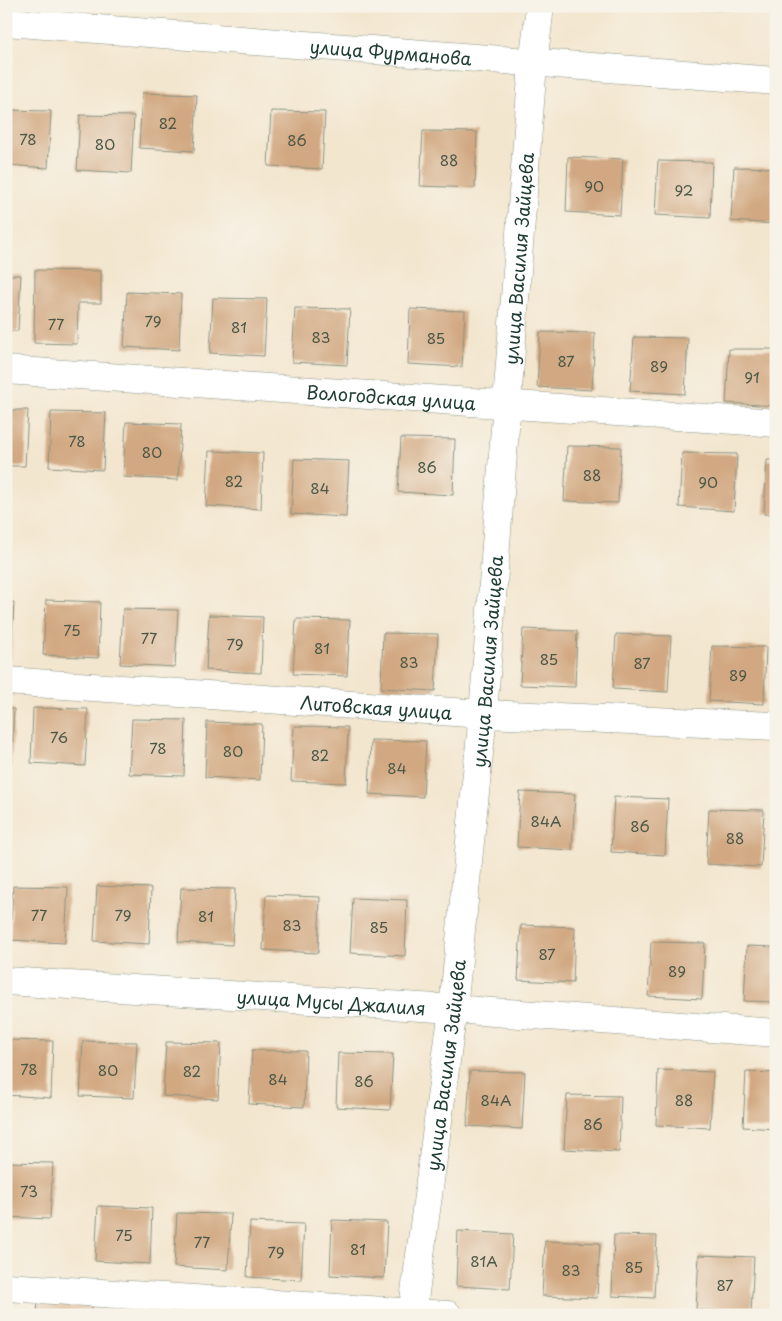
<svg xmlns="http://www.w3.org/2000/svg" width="782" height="1321" viewBox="0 0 782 1321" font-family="'Playpen Sans',sans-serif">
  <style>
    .building { fill: #d1a881 }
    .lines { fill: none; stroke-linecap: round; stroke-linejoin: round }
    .street-casing { stroke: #899282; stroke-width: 29 }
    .street { stroke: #fff; stroke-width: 28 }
    .labels { text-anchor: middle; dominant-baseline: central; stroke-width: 5; stroke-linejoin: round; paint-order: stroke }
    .number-label { font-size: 15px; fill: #4c5847 }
    .street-label { font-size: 18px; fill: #1f3d34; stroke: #f7f3e8 }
  </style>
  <rect width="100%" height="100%" fill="#f7f3e8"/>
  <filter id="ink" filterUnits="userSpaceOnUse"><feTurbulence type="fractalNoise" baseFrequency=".02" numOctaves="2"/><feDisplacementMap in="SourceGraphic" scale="10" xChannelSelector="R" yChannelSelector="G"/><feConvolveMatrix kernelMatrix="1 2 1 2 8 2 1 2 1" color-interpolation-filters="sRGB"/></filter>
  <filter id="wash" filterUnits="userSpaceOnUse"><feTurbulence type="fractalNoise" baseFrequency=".0096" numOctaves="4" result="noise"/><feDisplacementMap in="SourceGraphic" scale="20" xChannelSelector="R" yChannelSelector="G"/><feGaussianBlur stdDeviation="1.12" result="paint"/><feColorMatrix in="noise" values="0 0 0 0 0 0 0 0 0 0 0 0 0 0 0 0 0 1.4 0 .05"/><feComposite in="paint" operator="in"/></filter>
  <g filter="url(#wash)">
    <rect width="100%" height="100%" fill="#f3e6cf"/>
    <g id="blocks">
      <g class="building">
        <rect x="701" y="6" width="40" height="4"/>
        <path d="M142,93l55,2 -3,56 -55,-3z"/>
        <path d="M6,110l45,1 -3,57 -42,-3z"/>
        <path d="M271,111l54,1 -3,57 -54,-3z"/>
        <path d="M80,115l54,1 -3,57 -54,-3z"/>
        <path d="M423,131l54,1 -2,56 -55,-2z"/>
        <path d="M568,157l55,2 -3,56 -54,-3z"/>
        <path d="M658,161l54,1 -2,56 -55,-3z"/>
        <path d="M734,167l42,1v56l-45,-3z"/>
        <path d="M35,270l66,1v32h-23l-1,41 -43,-1z"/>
        <path d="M6,275h15l-3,56h-12z"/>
        <path d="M127,292l54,2 -2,56 -55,-3z"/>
        <path d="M213,298l54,1 -3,57 -54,-3z"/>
        <path d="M295,308l55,1 -3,56 -55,-3z"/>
        <path d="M410,309l55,2 -3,56 -54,-3z"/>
        <path d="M540,332l55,1 -3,57 -55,-3z"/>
        <path d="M634,337l54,1 -3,56 -55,-3z"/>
        <path d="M729,349h47v57l-50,-3z"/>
        <path d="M6,410h22l-3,56h-19z"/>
        <path d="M51,412l55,1 -3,57 -54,-3z"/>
        <path d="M126,422l55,2 -3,56 -55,-3z"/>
        <path d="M401,438l54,1 -2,56 -55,-3z"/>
        <path d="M567,446l54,1 -3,56 -54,-2z"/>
        <path d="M209,451l54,2 -2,56 -55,-3z"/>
        <path d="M682,453l55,1 -3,57 -55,-4z"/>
        <path d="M294,459l55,2 -3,56 -55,-3z"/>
        <path d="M767,460h9v55l-12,-1z"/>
        <path d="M46,600l54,2 -2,56 -55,-3z"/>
        <path d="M6,602h8l-3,57 -5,-1z"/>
        <path d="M123,609l55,1 -3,57 -55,-3z"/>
        <path d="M209,615l54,2 -2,56 -55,-3z"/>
        <path d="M296,619l54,1 -3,56 -54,-2z"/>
        <path d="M523,629l54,2 -2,56 -55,-2z"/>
        <path d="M383,633l55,1 -3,57 -54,-3z"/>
        <path d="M616,634l55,2 -3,56 -55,-3z"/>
        <path d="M712,646l54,1 -2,57 -55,-3z"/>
        <path d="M33,708l55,1 -3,57 -54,-3z"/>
        <path d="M6,709h8l-3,56h-5z"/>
        <path d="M132,719l54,1 -2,56 -55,-2z"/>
        <path d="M207,722l55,2 -2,56 -55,-3z"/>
        <path d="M294,726l54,1 -2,56 -55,-2z"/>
        <path d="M371,740l55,1 -3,56 -54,-3z"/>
        <path d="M520,792l55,2 -3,56 -55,-3z"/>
        <path d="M614,797l54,2 -3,56 -54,-3z"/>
        <path d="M709,809l55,1 -3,57 -55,-3z"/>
        <path d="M13,886l55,1 -3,56 -55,-3z"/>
        <path d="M97,886l54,2 -2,56 -55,-3z"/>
        <path d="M181,888l54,1 -3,56 -54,-3z"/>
        <path d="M266,895l54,2 -2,56 -55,-3z"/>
        <path d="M353,898l54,2 -2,56 -55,-3z"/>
        <path d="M521,925l54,2 -2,56 -55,-3z"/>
        <path d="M651,942l54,1 -3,56 -54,-3z"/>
        <path d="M747,946l29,1v55l-32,-1z"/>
        <path d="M6,1040l47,1 -2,57 -45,-3z"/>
        <path d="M83,1041l54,1 -3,56 -54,-2z"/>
        <path d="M166,1042l55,1 -3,56 -55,-3z"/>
        <path d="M252,1050l54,1 -2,56 -55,-3z"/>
        <path d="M338,1053l55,1 -3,56 -54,-3z"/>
        <path d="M658,1070l55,2 -3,56 -54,-3z"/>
        <path d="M470,1071l55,1 -3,57 -55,-3z"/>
        <path d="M746,1072l30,1v56l-33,-2z"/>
        <path d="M567,1095l54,1 -2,56 -55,-3z"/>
        <path d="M6,1162l47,1 -3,56 -44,-2z"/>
        <path d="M98,1206l54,2 -2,56 -55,-3z"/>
        <path d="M177,1213l54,1 -3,56 -54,-3z"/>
        <path d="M332,1220l55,2 -3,56 -54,-3z"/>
        <path d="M250,1222l54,2 -3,56 -54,-3z"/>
        <path d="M458,1231l55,3 -3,55 -54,-3z"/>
        <path d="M614,1235l43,1 -3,62 -42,-2z"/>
        <path d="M545,1241l55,2 -3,55 -55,-2z"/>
        <path d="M699,1255l55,2 -3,56 -55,-3z"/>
        <path d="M38,1300l54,1v14h-55z"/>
      </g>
    </g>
  </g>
  <g filter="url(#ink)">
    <use href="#blocks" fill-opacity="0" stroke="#899282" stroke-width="1"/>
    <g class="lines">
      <g class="street-casing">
        <g id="street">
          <path id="s1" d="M6,22l770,59"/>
          <path id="s2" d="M6,370l770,53"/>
          <path id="s3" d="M6,681l477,33 293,12"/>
          <path id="s4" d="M6,981l447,28 323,24"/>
          <path d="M6,1287l442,28"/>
          <path id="s5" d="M412,1315l41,-306 30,-295 50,-650 7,-58"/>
        </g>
      </g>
      <use href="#street" class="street"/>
    </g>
  </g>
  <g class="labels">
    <g class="number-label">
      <text x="168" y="122">82</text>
      <text x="28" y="138">78</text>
      <text x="297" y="139">86</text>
      <text x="105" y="143">80</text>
      <text x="449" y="159">88</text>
      <text x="594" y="185">90</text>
      <text x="684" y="189">92</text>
      <text x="153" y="320">79</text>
      <text x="56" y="323">77</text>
      <text x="239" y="326">81</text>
      <text x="321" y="336">83</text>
      <text x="436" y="337">85</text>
      <text x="566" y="360">87</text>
      <text x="659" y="365">89</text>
      <text x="752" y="376">91</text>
      <text x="77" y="440">78</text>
      <text x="152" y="451">80</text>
      <text x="427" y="466">86</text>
      <text x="592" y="474">88</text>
      <text x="234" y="480">82</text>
      <text x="708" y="481">90</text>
      <text x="320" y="487">84</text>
      <text x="72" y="629">75</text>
      <text x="149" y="637">77</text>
      <text x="235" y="643">79</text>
      <text x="322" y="647">81</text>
      <text x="549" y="658">85</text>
      <text x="409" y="661">83</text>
      <text x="642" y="662">87</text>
      <text x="738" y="674">89</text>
      <text x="59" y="736">76</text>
      <text x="158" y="747">78</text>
      <text x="233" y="750">80</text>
      <text x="320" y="754">82</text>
      <text x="397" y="767">84</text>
      <text x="546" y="820">84А</text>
      <text x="640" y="825">86</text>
      <text x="735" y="837">88</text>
      <text x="39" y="914">77</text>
      <text x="123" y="914">79</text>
      <text x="206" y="915">81</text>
      <text x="292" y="924">83</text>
      <text x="379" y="926">85</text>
      <text x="547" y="953">87</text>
      <text x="677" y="970">89</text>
      <text x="29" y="1068">78</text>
      <text x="108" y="1069">80</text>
      <text x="192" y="1070">82</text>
      <text x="278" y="1078">84</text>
      <text x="364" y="1080">86</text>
      <text x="496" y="1099">84А</text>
      <text x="684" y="1099">88</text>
      <text x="593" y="1123">86</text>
      <text x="29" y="1190">73</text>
      <text x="124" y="1234">75</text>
      <text x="202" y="1241">77</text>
      <text x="358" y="1248">81</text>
      <text x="276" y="1251">79</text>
      <text x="484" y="1260">81А</text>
      <text x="634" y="1266">85</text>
      <text x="571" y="1269">83</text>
      <text x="725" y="1284">87</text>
    </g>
    <g class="street-label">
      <text stroke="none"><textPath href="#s1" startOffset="386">улица Фурманова</textPath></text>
      <text stroke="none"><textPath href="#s5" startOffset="1062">улица Василия Зайцева</textPath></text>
      <text stroke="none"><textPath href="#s2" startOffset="386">Вологодская улица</textPath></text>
      <text stroke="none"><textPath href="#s5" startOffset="658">улица Василия Зайцева</textPath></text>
      <text stroke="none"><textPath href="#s3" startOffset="371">Литовская улица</textPath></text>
      <text stroke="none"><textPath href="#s4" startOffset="326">улица Мусы Джалиля</textPath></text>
      <text stroke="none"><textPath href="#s5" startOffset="252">улица Василия Зайцева</textPath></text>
    </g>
  </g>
  <rect width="782" height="1321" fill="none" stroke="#f7f3e8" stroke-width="25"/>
</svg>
